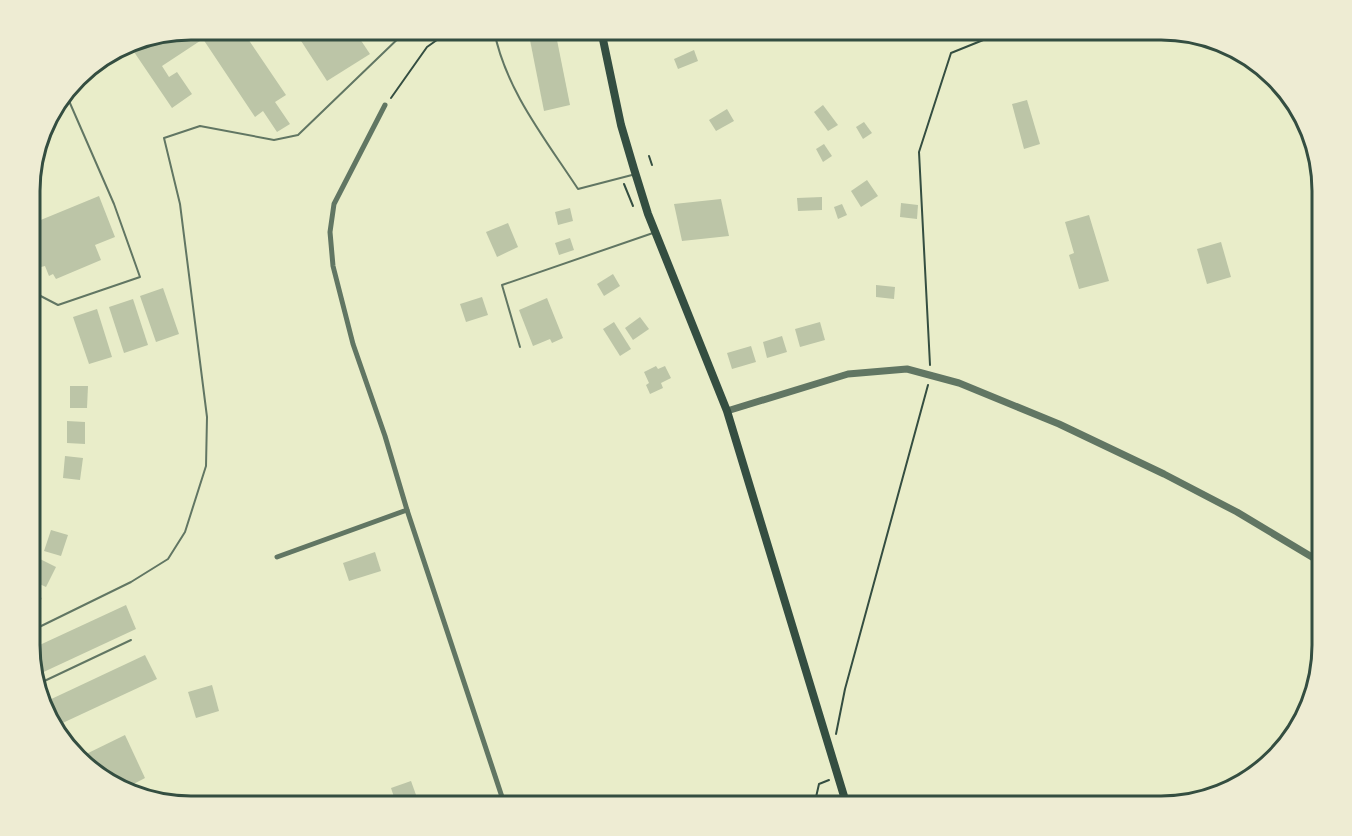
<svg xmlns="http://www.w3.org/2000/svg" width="1352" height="836" viewBox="0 0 1352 836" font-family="Helvetica,sans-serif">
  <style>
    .building { fill: #bcc5a7 }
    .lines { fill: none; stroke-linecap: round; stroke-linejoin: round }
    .path { stroke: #344e41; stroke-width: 2 }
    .service { stroke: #617663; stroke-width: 2 }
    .minor { stroke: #617663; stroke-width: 5 }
    .tertiary { stroke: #617663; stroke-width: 7 }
    .secondary { stroke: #344e41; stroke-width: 8 }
    .rim { fill: none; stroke: #344e41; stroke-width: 3 }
  </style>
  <rect width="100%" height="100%" fill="#e9edc9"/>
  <g class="building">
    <path d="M192,30h50l44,65 -11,7 15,22 -13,8 -14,-21 -8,6 -52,-78 -41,27 7,11 8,-5 15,22 -20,14 -42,-62 7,-5z"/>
    <path d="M294,30h60l16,24 -43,27z"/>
    <path d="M528,30h27l15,75 -26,6z"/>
    <path d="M694,50l4,11 -20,8 -4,-10z"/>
    <path d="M1027,100l13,44 -16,5 -12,-45z"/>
    <path d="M823,105l15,20 -10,6 -14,-19z"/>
    <path d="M727,109l7,12 -18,10 -7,-11z"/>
    <path d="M864,122l8,11 -9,6 -7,-12z"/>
    <path d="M824,144l8,12 -9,6 -7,-13z"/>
    <path d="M867,180l11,16 -17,11 -10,-16z"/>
    <path d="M99,196l16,41 -20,8 6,15 -45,19 -3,-5 -4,2 -4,-10 -4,1 -10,-23v-20z"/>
    <path d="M822,197v13l-24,1 -1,-13z"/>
    <path d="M721,199l8,37 -47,5 -8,-37z"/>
    <path d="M901,203l17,2 -1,14 -17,-2z"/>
    <path d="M842,204l5,11 -9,4 -4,-12z"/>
    <path d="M570,208l3,13 -15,4 -3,-13z"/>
    <path d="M1089,215l20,66 -30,8 -10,-34 5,-2 -9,-31z"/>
    <path d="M508,223l10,24 -21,10 -11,-25z"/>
    <path d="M570,238l4,12 -15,5 -4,-12z"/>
    <path d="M1221,242l10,35 -24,7 -10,-35z"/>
    <path d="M613,274l7,12 -16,10 -7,-12z"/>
    <path d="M876,285l19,2 -1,12 -18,-2z"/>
    <path d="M163,288l16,46 -23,8 -16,-46z"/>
    <path d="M482,297l6,18 -22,7 -6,-18z"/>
    <path d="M547,298l16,40 -11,5 -2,-4 -17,7 -14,-36z"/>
    <path d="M133,299l15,46 -24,8 -15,-46z"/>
    <path d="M97,309l15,48 -23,7 -16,-47z"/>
    <path d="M640,317l9,12 -16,11 -8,-12z"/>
    <path d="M614,322l17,27 -11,7 -17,-27z"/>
    <path d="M820,322l5,18 -25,7 -5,-18z"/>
    <path d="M782,336l5,16 -20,6 -4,-16z"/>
    <path d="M751,346l5,16 -24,7 -5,-16z"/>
    <path d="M656,366l2,3 7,-3 6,12 -10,5 2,5 -13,6 -4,-9 3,-2 -5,-11z"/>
    <path d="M70,386h18l-1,22h-17z"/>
    <path d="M31,388l10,1 -1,22h-9z"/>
    <path d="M67,421l18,1v22l-18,-1z"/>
    <path d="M31,425l5,1 -1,22 -4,-1z"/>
    <path d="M65,456l18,2 -3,22 -17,-2z"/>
    <path d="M51,530l17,5 -7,21 -17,-5z"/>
    <path d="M375,552l6,19 -32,10 -6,-18z"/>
    <path d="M40,559l16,8 -10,20 -15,-7z"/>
    <path d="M31,593l11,5 -11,21z"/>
    <path d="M126,605l10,24 -101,47 -4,-11v-16z"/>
    <path d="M145,655l12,24 -103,48 -9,-25z"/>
    <path d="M212,685l7,26 -23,7 -8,-26z"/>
    <path d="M125,735l20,43 -17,9 -26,-8 -22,-22z"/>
    <path d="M411,781l9,25h-23l-6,-18z"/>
  </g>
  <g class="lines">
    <g class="path">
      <path d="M391,98l36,-51 24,-17"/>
      <path d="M649,156l3,9"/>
      <path d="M624,184l9,22"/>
      <path d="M930,365l-11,-213 32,-99 57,-23"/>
      <path d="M836,734l9,-45 83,-304"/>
      <path d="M814,806l5,-22 10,-4"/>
    </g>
    <g class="service">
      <path d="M494,30c11,59 52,110 84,159l54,-14"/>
      <path d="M31,291l27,14 82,-28 -26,-73 -48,-110"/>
      <path d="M520,347l-18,-62 151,-52"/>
      <path d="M31,631l100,-49 37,-23 17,-27 21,-66 1,-49 -27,-213 -16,-66 36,-12 74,14 24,-5 109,-105"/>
      <path d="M38,684l93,-44"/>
    </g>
    <g class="minor">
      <path d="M385,105l-51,99 -4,28 3,34 20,78 32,92 22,74 98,296"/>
      <path d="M277,557l130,-47"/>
    </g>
    <path class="tertiary" d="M727,411l121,-37 59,-5 52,14 100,41 105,50 73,38 85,51"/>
    <path class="secondary" d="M601,30l20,95 13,44 14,45 79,197 120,395"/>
  </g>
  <path d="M0 0H1352V836H0ZM191 40H1161A151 151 0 0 1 1312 191V645A151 151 0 0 1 1161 796H191A151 151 0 0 1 40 645V191A151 151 0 0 1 191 40Z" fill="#eeecd3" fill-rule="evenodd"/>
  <path class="rim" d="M191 40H1161A151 151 0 0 1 1312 191V645A151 151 0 0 1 1161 796H191A151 151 0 0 1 40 645V191A151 151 0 0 1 191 40Z"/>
</svg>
